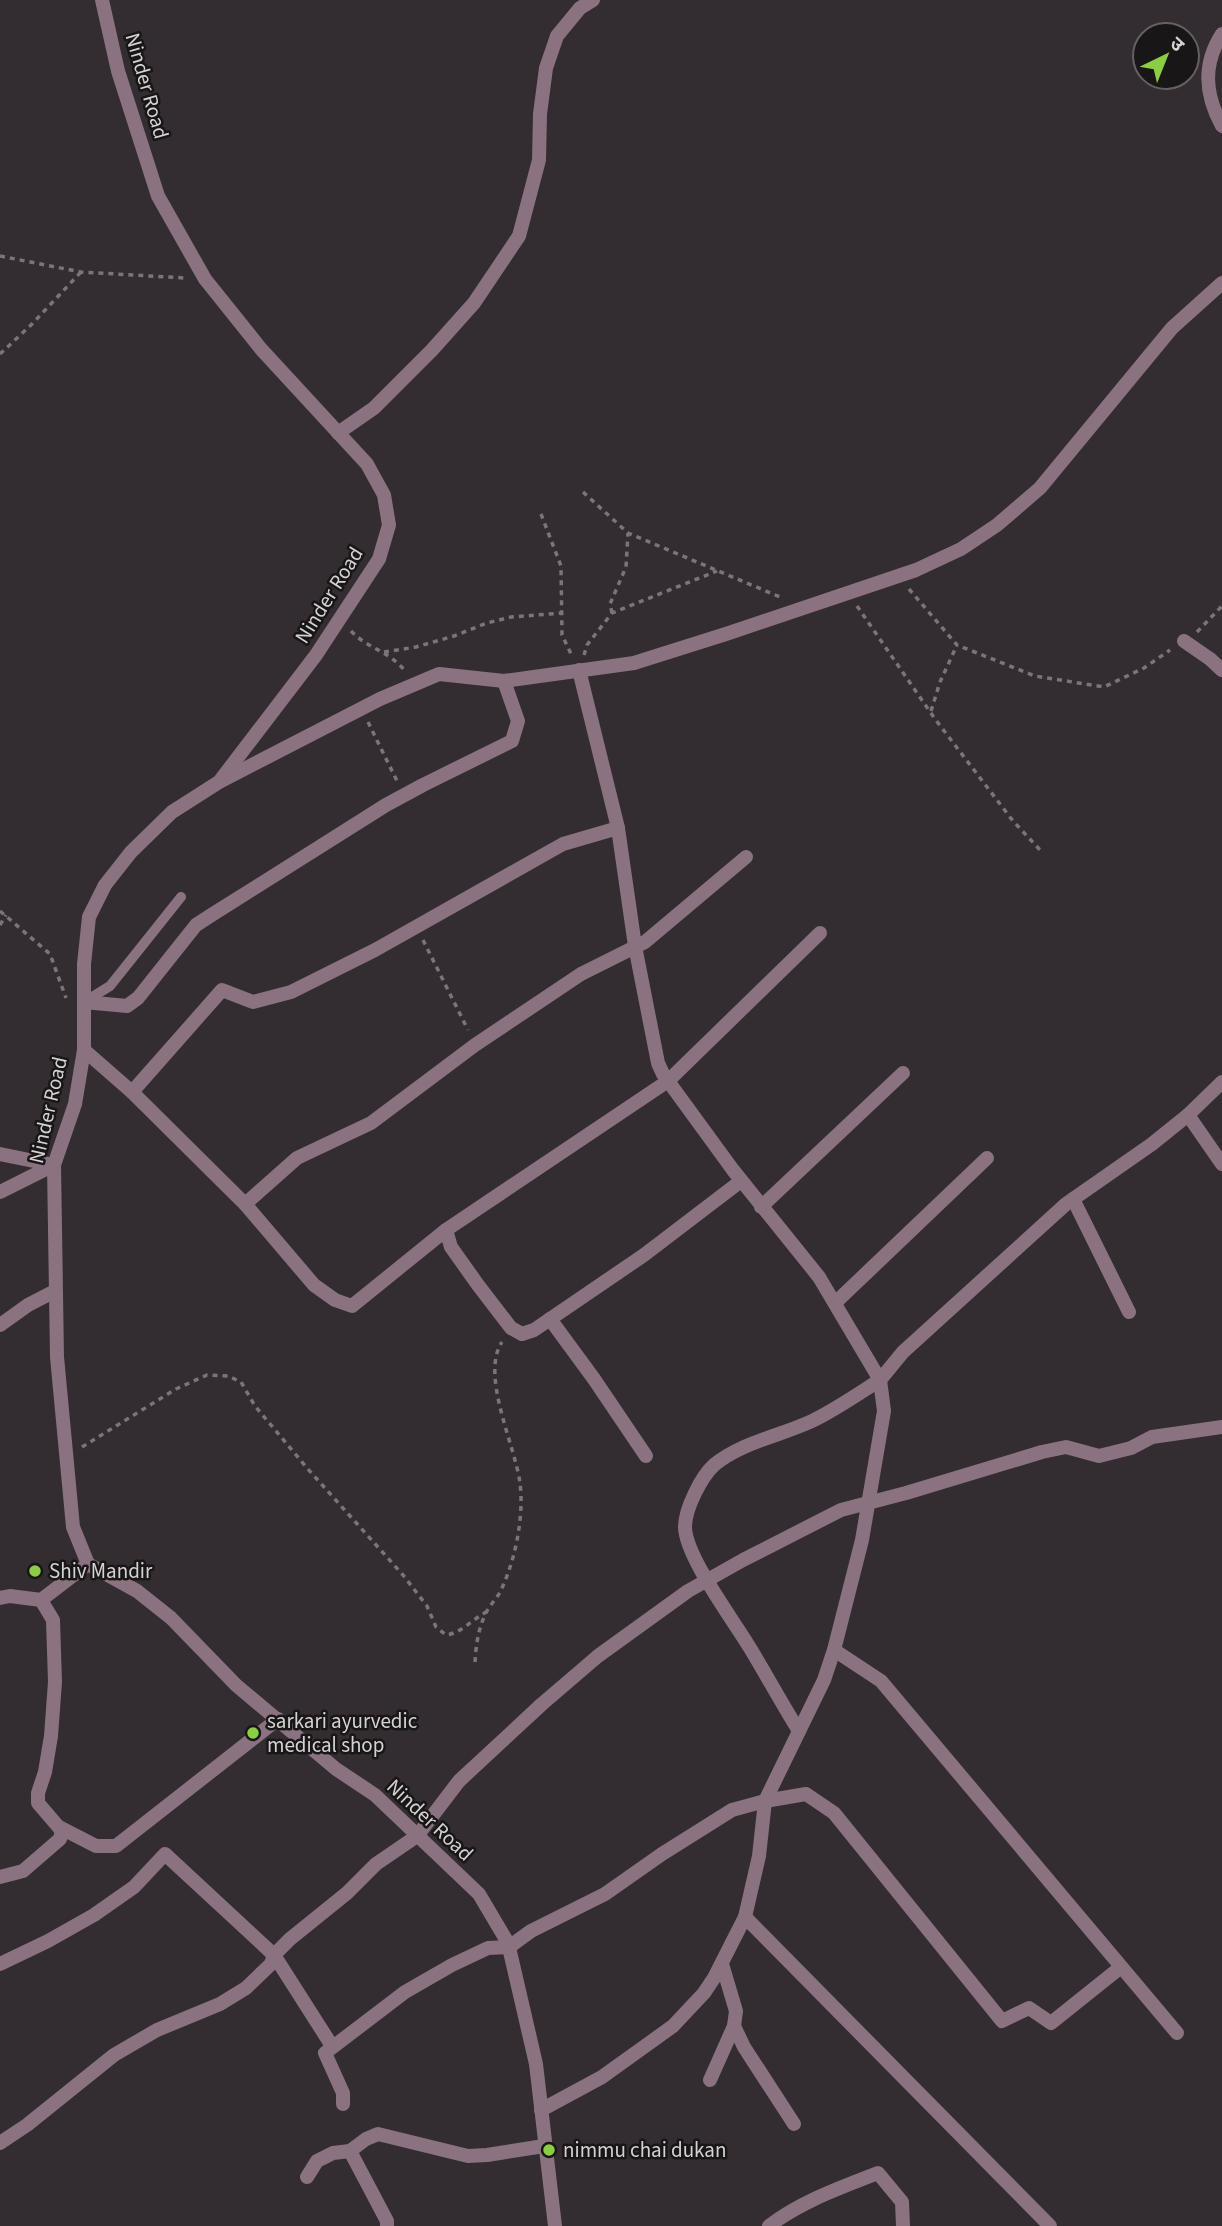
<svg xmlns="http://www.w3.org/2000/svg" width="1222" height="2226" viewBox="0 0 1222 2226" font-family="'Source Sans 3','Noto Sans Devanagari',sans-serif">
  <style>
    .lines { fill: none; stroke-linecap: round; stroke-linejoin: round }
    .path { stroke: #7b7578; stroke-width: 3.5; stroke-dasharray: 5 5; stroke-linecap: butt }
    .service { stroke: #8a7280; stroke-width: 10 }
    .minor { stroke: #8a7280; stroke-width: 14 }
    .tertiary { stroke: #8a7280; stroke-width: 14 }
    .poi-dot { fill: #8bce46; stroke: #191617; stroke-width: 2.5 }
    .labels { text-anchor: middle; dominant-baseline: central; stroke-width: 5; stroke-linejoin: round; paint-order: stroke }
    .street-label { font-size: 21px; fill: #d6d2d4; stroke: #191617 }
    .poi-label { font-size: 21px; fill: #d6d2d4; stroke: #191617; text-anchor: start }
  </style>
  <rect width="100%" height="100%" fill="#332c30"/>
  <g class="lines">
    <g class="path">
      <path d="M0,256l81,16 104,6"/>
      <path d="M0,354l31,-29 50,-53"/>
      <path d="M583,492l45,41 152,64"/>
      <path d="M541,514l20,52 1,69 10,21"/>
      <path d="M909,589l48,56 78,31 69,11 40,-19 26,-18"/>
      <path d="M857,606l78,113 78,102 29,31"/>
      <path d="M612,613l-2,-9 16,-37 2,-34"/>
      <path d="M351,631c17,18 37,19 55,41"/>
      <path d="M1197,632l25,-26"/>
      <path d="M384,652l32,-5 38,-11 33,-13 24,-6 52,-4"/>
      <path d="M584,655l3,-10 25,-32 105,-42"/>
      <path d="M931,711l9,-29 17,-37"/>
      <path d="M368,722l29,59"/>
      <path d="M0,911l50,43 16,44"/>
      <path d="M0,925l6,-10"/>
      <path d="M423,940l45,90"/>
      <path d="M82,1447l94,-58 31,-14 21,1 13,6 14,24 52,62 96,107 24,31 9,21 10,8c15,-2 26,-15 40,-23"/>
      <path d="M475,1662c1,-16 3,-32 10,-47 4,-10 13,-17 17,-27 14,-31 22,-72 18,-105 -5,-38 -40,-108 -18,-141"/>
    </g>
    <path class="service" d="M84,1002l26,-16 71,-89"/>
    <g class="minor">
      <path d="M338,433l36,-25 58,-58 42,-47 45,-67 20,-76 1,-46 6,-46 11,-32 23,-28 13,-8"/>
      <path d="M1184,641l26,18 12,11"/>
      <path d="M579,670l39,158 17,118 23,117 5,11 70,96 86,107 61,103c-22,14 -45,30 -68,41 -32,15 -70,21 -98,44 -13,12 -29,44 -29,62 0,29 49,94 65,121 17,28 32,56 49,83"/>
      <path d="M84,1002l43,4 11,-8 58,-73 17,-11 173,-109 37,-20 89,-44 6,-20 -14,-40"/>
      <path d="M84,1050l48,42 113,112 52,-46 74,-35 104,-78 106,-71 64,-32 101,-85"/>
      <path d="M132,1092l90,-102 31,12 38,-10 84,-42 188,-106 55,-16"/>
      <path d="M1188,1115l34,49"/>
      <path d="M0,1154l54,11"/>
      <path d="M0,1192l54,-27"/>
      <path d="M1073,1199l56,113"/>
      <path d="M245,1204l69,81 21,15 17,6 94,-76 222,-149 152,-148"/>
      <path d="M761,1207l142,-134"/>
      <path d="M446,1230l5,17 27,38 33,43 11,6 12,-4 110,-75 97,-74"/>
      <path d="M835,1303l152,-145"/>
      <path d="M550,1319l44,60 52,77"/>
      <path d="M0,1325l28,-20 27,-14"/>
      <path d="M0,1598l10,-2 31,4 47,-36"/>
      <path d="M834,1650l47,31 296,352"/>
      <path d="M59,1827l37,19h20l162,-127"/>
      <path d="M0,1877l23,-6 37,-32 2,-8 -24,-28v-10l7,-21 6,-36 4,-54 -2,-62 -12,-20"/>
      <path d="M745,1917l305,309"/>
      <path d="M0,1964l48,-23 46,-26 40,-28 31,-33 109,101 58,91"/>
      <path d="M734,2026l10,21 50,77"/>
      <path d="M710,2080l24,-54 2,-15 -14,-47"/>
      <path d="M343,2104v-11l-18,-40 80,-61 47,-27 36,-17 21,-1 22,-16 74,-37 57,-40 70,-44 33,-9 41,-7 28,19 168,208 27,-13 22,15 70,-56"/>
      <path d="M0,2143l27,-18 87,-70 43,-25 63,-26 26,-16 25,-24 3,-9 16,-16 57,-46 29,-29 41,-28 42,-55 83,-77 56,-48 90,-65 55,-31 98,-50 65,-17 136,-41 24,-5 33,9 32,-8 21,-11 70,-10"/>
      <path d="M350,2151l37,70v5"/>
      <path d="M307,2177l10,-16 16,-8 17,-2 16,-12 12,-5 90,22 19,-1 57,-9"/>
      <path d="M769,2226c33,-25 71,-38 109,-53l24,29 1,24"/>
    </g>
    <g class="tertiary">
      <path d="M102,0l16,71 40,125 47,83 56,70 106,115 17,31 5,30 -10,34 -63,96 -97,127 -47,30 -41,40 -26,33 -16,32 -5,47v86l-9,54 -21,61 3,192 16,170 15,37 49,27 34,27 65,67 100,84 39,26 104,99 29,49 28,121 19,162"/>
      <path d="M1222,34c-20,31 -17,61 0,92"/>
      <path d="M221,781l159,-82 59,-25 65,7 130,-18 95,-30 187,-63 45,-21 36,-24 43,-37 132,-160 50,-45"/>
      <path d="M541,2110l61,-33 71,-51 31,-33 10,-15 31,-61 14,-61 6,-55 59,-121 10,-30 28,-110 22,-129 -4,-31 23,-28 163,-148 86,-60 36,-29 34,-33"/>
    </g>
  </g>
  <g class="poi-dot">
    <circle cx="35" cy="1571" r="7"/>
    <circle cx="253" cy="1733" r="7"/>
    <circle cx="549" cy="2150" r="7"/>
  </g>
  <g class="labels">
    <g class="street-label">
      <text transform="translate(147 86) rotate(74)">Ninder Road</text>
      <text transform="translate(329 595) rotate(-58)">Ninder Road</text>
      <text transform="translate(48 1110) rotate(-77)">Ninder Road</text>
      <text transform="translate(430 1820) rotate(43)">Ninder Road</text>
    </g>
    <g class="poi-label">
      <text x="49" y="1571">Shiv Mandir</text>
      <text x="267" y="1721">sarkari ayurvedic<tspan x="267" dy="24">medical shop</tspan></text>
      <text x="563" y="2150">nimmu chai dukan</text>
    </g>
  </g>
  <g transform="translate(1166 56) rotate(43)"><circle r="33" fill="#191617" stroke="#656163" stroke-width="2"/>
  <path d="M0-5L12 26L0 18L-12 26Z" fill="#8bce46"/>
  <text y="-10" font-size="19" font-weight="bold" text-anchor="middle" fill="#d6d2d4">उ</text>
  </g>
</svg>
